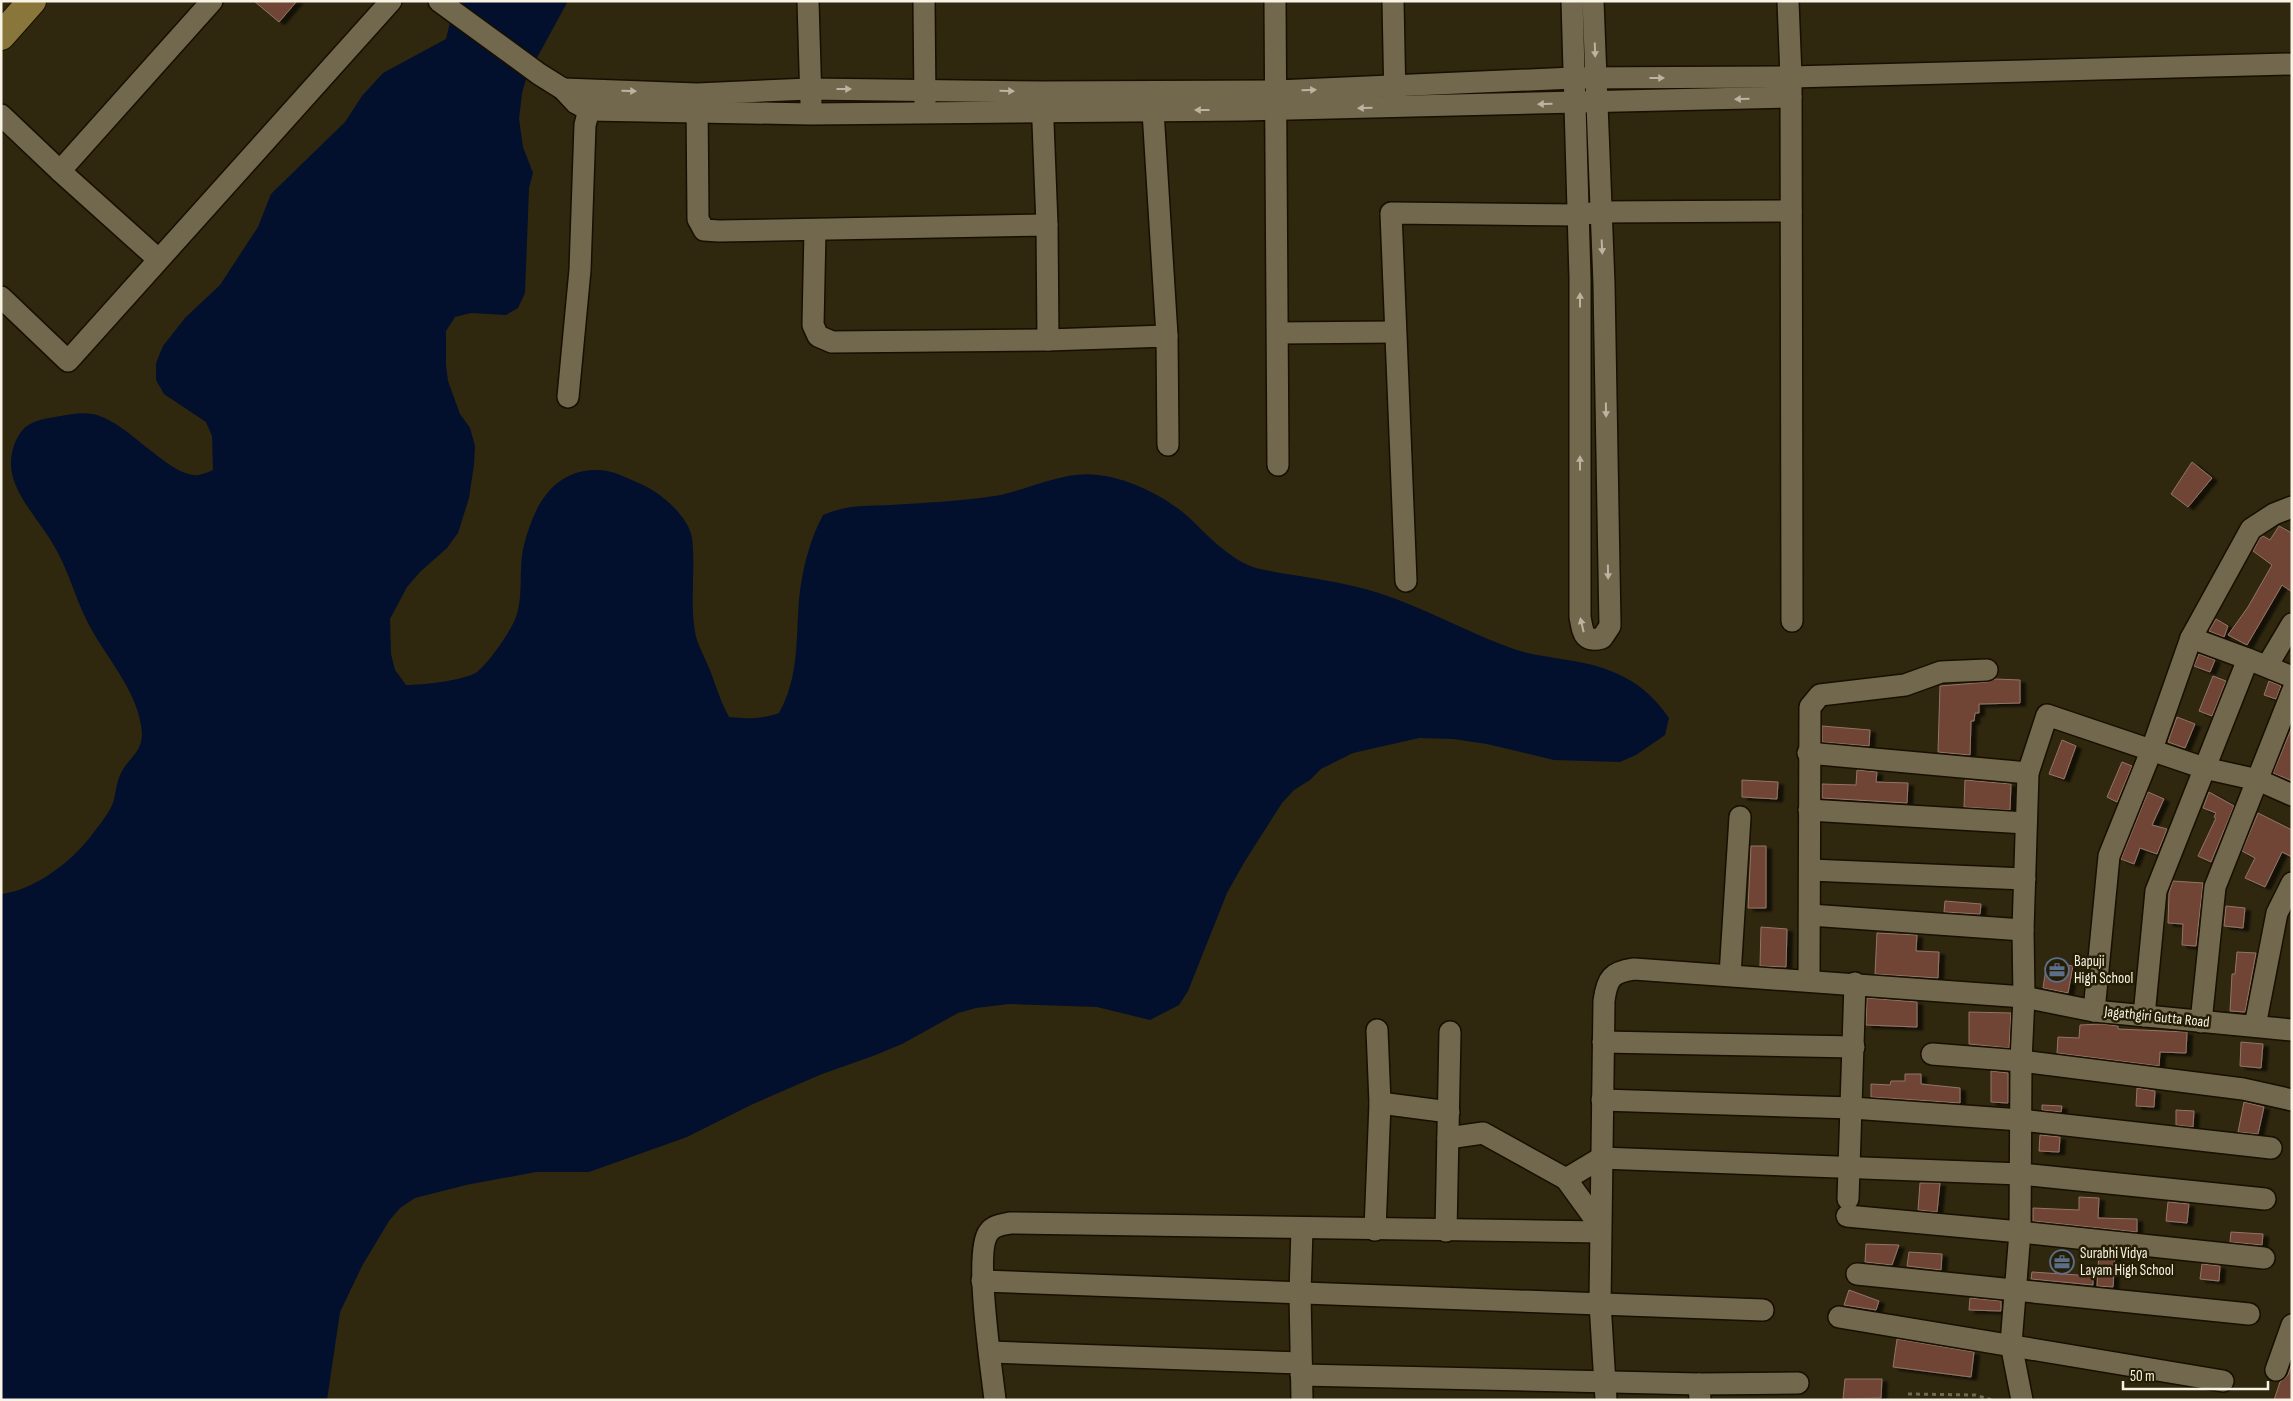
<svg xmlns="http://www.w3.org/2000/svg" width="2293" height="1401" viewBox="0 0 2293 1401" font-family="'Sofia Sans Condensed',sans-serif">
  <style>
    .water { fill: #02102d }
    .building { fill: #6f4534; stroke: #927569; filter: url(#shadow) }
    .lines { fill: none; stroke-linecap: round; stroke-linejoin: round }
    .minor-casing { stroke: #171000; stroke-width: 24 }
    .major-casing { stroke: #171000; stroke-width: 30 }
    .path { stroke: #706954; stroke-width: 3; stroke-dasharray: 4 4; stroke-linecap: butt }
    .minor { stroke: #71684e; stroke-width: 21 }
    .major { stroke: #89763a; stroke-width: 28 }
    .oneway { fill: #bbb4a0 }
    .labels { text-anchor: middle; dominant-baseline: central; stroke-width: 5; stroke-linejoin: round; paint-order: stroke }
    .poi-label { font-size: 15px; fill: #f8f3e4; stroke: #251e05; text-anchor: start }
    .street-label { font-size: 15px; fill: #f8f3e4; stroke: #251e05 }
  </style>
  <defs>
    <filter id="shadow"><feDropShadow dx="5.5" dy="3" stdDeviation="1" flood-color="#0009"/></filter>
  </defs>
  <rect width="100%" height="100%" fill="#2f270e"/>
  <path class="water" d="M452,1h116l-41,75 -5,17 -3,26 4,28 10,26 -4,15 -4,105 -7,15 -12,7 -35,-2 -16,4 -9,14v34l2,16 12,33 10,14 5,18 -1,18 -5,34 -11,35 -11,15 -27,24 -13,15 -17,32 1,35 4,16 11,15c16,0 57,-4 71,-13 12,-9 34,-41 39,-55 8,-22 2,-49 8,-72 10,-39 29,-77 76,-75 15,1 29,9 43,15 18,8 46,32 49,53 4,33 -3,66 4,99 3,10 9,21 13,31 7,17 11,33 20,49 18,2 33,2 50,-4 20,-35 17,-74 20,-113 3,-29 10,-59 24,-85 23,-10 42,-9 67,-10 34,-2 71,-4 105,-9 33,-6 70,-26 103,-21 29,3 64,20 87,39 21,19 41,43 68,53 9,3 19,4 27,6 26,4 52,8 77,14 54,13 102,42 154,61 34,12 74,10 107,26 22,10 37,24 51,44l-4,17 -29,20 -16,7 -66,-2 -67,-16 -34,-5 -34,-1 -66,15 -32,16 -11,11 -16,10 -12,13 -37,58 -18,32 -39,98 -9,14 -29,15 -53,-13 -88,-3 -33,4 -18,5 -56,31 -29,12 -51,18 -69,30 -66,33 -98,35h-53l-70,13 -51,13 -15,10 -11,13 -27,45 -22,46 -13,88h-326v-506c34,-4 70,-32 90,-58 8,-11 17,-21 22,-33 3,-10 3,-20 8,-30 9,-18 25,-22 20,-48 -6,-38 -37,-70 -54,-104 -12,-24 -19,-52 -33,-75 -16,-30 -52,-60 -41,-97 2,-8 7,-18 14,-23 10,-7 22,-8 34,-10 10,-2 20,-4 31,-2 34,5 78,65 107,61 4,-1 10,-3 14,-5l-1,-34 -6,-14 -42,-28 -8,-14v-17l7,-17 22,-28 35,-33 38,-58 13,-33 74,-72 17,-26 21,-23 63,-34 6,-25z"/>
  <g class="building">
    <path d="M254,1h43l-18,21z"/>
    <path d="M2192,462l20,16 -24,29 -17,-13z"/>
    <path d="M2279,526l13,7v59l-10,-7 -35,60 -19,-10 20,-28 24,-42 -19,-14 7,-13 3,-2 7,4z"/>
    <path d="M2216,619l12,7 -4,11 -15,-6z"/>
    <path d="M2199,654l16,6 -5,12 -16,-6z"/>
    <path d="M2213,676l13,5 -14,35 -13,-5z"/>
    <path d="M1995,679l25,1v23l-41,1v9h-4l-1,8h-3l-1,34 -32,-3 2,-66 48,-4z"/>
    <path d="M2269,681l12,5 -5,13 -12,-4z"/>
    <path d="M2177,717l18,7 -10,24 -17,-6z"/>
    <path d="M1822,726l48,4 -1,16 -47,-4z"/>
    <path d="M2292,727v54l-19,-8z"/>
    <path d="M2062,740l14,6 -12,33 -15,-5z"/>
    <path d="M2122,762l10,4 -15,36 -10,-5z"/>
    <path d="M1857,770l20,2 -1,10 32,1 -1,20 -85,-5v-14l34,1z"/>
    <path d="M1742,780l36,2 -1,17 -35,-2z"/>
    <path d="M1965,780l46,4 -1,26 -46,-3z"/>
    <path d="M2148,792l16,7 -12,26 15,4 -10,25 -17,-6 -6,16 -13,-5z"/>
    <path d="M2209,792l25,14 -23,56 -13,-6 18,-38 -2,-1 2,-4 -13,-5z"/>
    <path d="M2258,813l34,17v27l-10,-5 -17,35 -20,-9 10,-20 -13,-7z"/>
    <path d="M1751,846h15v62h-18z"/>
    <path d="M2173,881l30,2 -7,63 -14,-1 1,-21 -15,-1 1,-30z"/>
    <path d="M1945,901l36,3 -1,10 -36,-2z"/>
    <path d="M2226,906l19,2 -2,20 -19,-2z"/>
    <path d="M1761,927l26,2 -1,38 -26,-1z"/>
    <path d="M1877,933l40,2 -1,16 23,1 -1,26 -63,-4z"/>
    <path d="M2237,952l19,1 -11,59 -15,-1 2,-37h3z"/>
    <path d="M2047,962l26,4 -5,27 -25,-5z"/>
    <path d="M1867,998l50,4v25l-51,-2z"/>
    <path d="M1969,1012l42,1 -2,35 -40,-4z"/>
    <path d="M2102,1024l16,2v3l69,3 -1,21 -26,-1 -1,14 -102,-13 1,-16 21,1 1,-13z"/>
    <path d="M2241,1042l22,2 -2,24 -21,-2z"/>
    <path d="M1991,1071l17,2v30l-17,-1z"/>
    <path d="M1905,1074h16v10l39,4v15l-89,-6v-13l19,1 1,-4h14z"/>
    <path d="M2137,1088l18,3 -1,16 -18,-1z"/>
    <path d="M2244,1102l20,5 -6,27 -20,-2z"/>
    <path d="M2042,1105l20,1 -1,6 -19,-2z"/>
    <path d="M2176,1110l18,1 -1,16 -17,-2z"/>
    <path d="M2040,1135l20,2 -1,15 -20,-1z"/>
    <path d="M1920,1183h20l-3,29 -19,-2z"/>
    <path d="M2079,1197l20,1 -1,20 39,1v13l-104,-11v-13l46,2z"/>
    <path d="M2168,1202l21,2 -2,19 -21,-2z"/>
    <path d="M2231,1232l32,2 -1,11 -32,-3z"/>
    <path d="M1866,1244l33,1 -7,20 -27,-3z"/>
    <path d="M1909,1252l33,2 -1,16 -34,-4z"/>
    <path d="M2099,1253l16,2 -2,32 -16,-1z"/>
    <path d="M2202,1264l18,2 -1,15 -19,-2z"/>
    <path d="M2032,1272l61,4v9l-62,-6z"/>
    <path d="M1849,1290l30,11 -3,9 -32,-5z"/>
    <path d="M1970,1298l31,3v10l-32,-1z"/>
    <path d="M1897,1339l77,13 -3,25 -78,-10z"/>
    <path d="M2292,1363v37h-18l6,-18 8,-7z"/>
    <path d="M1845,1379h37l-1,19 -38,1z"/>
  </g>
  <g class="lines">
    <g class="minor-casing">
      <g id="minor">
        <path d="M439,1l100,73 24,15 13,14 13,7 222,4 433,-4 547,-13"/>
        <path d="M808,1l3,102"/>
        <path d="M924,1l1,102"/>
        <path d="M1275,1l3,464"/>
        <path d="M1393,1l2,100"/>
        <path d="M1572,1l8,277v339c3,15 3,26 22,21l8,-12 -6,-342 -11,-283"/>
        <path d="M1788,1l3,76 1,544"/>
        <path d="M563,89l134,5 112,-5 233,3 235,-1 296,-13 218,-1 501,-13"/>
        <path d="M1152,95l15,241"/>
        <path d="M1042,97l5,128"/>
        <path d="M697,99l1,120 6,11 15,1 328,-6 1,115 119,-4 1,109"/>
        <path d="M1,115l59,56 98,88"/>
        <path d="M60,171l152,-170"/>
        <path d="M815,230l-2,95 5,11 14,6 216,-2"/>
        <path d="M1,297l67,64 323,-360"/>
        <path d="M1278,333l117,-1"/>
        <path d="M568,397l12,-127 5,-145 7,-27"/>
        <path d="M1406,581l-15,-368 187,2 22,-3 191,-1"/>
        <path d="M2191,638l57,21 44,18"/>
        <path d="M2267,666l25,-42"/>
        <path d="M1808,753l220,20"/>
        <path d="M1809,810l217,13"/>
        <path d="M1810,870l215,9"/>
        <path d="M1810,915l213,15"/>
        <path d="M1730,975l10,-158"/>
        <path d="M1809,980l1,-273 10,-12 85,-10 36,-13 46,-2"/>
        <path d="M2094,1011l15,-155 43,-107 39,-111 60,-109 23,-15 18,-7"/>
        <path d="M2144,1016l12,-125 92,-232"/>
        <path d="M2201,1022l14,-135 77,-195"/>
        <path d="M2255,1026l22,-113 15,-30"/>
        <path d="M1603,1042l251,5"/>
        <path d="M1932,1054l89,7 222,28 49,11"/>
        <path d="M1602,1100l250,8 169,12 250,28"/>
        <path d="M1380,1103l69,9"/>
        <path d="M1448,1138l35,-5 83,46 35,-21 420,16 244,25"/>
        <path d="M1566,1179l34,47"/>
        <path d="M1848,1199l7,-216"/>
        <path d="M1847,1216l173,16 244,26"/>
        <path d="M1375,1230l5,-127 -3,-73"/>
        <path d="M1446,1231l4,-199"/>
        <path d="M1857,1274l392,40"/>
        <path d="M982,1281l781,29"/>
        <path d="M1839,1317l384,64"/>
        <path d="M990,1352l311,11"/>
        <path d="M2276,1370l16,-45"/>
        <path d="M1301,1375l398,9"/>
        <path d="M995,1400c-3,-29 -22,-149 -6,-168 5,-7 13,-7 21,-9l590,9"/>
        <path d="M1302,1400l-2,-107 2,-64"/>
        <path d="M1606,1400l-6,-97 4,-302c3,-23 8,-29 30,-32l390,28 70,14 198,19"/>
        <path d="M1700,1400l-1,-16 99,-1"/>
        <path d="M2022,1400l-11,-56 9,-112 1,-171 3,-64 -1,-67 5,-157 19,-58 157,53 54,12 34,15"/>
      </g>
    </g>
    <g class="major-casing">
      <path id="major" d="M1,36l31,-35"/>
    </g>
    <path class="path" d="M1908,1394l67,1 17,5"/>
    <use href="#minor" class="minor"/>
    <use href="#major" class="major"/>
  </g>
  <defs><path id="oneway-solid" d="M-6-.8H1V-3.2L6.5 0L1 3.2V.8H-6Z" transform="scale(1.25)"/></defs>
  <g class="oneway">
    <use href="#oneway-solid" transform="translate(1595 50) rotate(88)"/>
    <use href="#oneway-solid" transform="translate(1657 78)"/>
    <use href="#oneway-solid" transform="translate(844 89)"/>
    <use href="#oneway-solid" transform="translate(1309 90) rotate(-2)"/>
    <use href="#oneway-solid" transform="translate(629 91) rotate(2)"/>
    <use href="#oneway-solid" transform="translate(1007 91) rotate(1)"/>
    <use href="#oneway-solid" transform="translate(1742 99) rotate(178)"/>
    <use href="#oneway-solid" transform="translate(1545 104) rotate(179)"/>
    <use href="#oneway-solid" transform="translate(1365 108) rotate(179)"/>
    <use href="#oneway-solid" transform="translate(1202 110) rotate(180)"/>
    <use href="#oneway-solid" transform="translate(1602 247) rotate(87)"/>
    <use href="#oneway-solid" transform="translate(1580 300) rotate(-90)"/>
    <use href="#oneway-solid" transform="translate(1606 410) rotate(89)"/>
    <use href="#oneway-solid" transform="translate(1580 463) rotate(-90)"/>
    <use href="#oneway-solid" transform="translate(1608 572) rotate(89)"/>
    <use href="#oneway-solid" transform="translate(1582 625) rotate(-103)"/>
  </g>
  <defs>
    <g id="office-ring" transform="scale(1.25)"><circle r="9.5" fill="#251e05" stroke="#5c6f8a" stroke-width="1.5"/><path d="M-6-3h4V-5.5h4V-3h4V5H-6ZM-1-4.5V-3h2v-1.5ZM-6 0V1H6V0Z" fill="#5c6f8a"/></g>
  </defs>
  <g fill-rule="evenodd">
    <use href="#office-ring" x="2057" y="970"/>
    <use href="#office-ring" x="2062" y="1262"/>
  </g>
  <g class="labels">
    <g class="poi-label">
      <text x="2074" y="961">Bapuji<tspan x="2074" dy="17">High School</tspan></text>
      <text x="2080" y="1253">Surabhi Vidya<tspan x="2080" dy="17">Layam High School</tspan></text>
    </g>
    <g class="street-label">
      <text transform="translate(2157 1017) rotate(6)">Jagathgiri Gutta Road</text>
    </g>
  </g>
  <rect width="2293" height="1401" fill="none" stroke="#f8f3e4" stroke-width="5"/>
  <path d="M2123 1381v8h145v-8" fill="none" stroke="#f8f3e4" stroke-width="2.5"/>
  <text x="2130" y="1381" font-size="15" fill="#f8f3e4" stroke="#251e05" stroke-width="4" paint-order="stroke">50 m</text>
</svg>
